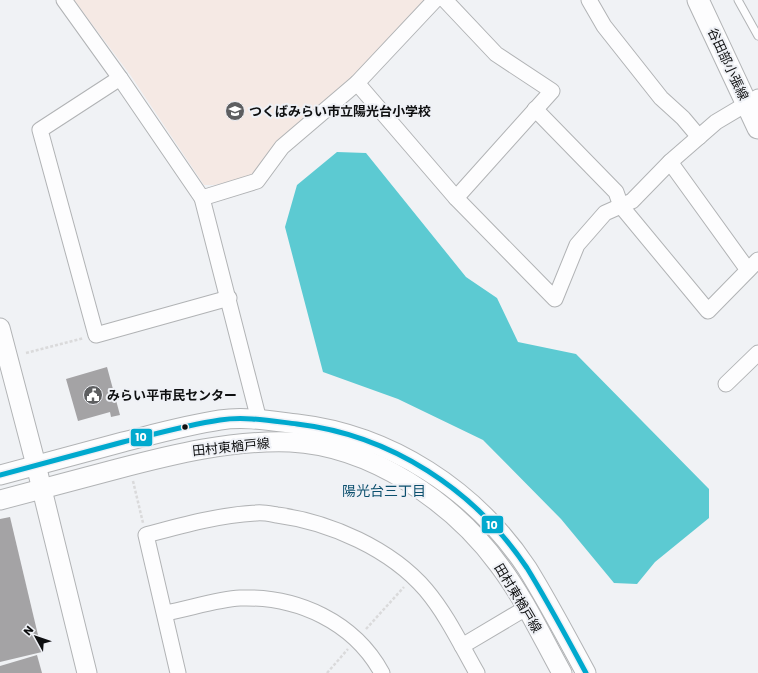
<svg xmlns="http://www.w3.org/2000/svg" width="758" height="673" viewBox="0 0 758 673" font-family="Poppins,'Noto Sans JP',sans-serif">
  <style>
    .education { fill: #f5e9e4 }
    .water { fill: #5ccad2 }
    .building { fill: #a4a3a5 }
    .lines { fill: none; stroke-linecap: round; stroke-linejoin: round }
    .service-casing { stroke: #b1b3b5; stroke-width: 9 }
    .minor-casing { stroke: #b1b3b5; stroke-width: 17 }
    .tertiary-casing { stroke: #b1b3b5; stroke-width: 21 }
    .secondary-casing { stroke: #b1b3b5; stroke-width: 23 }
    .path { stroke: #dadadb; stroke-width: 2.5; stroke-dasharray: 3 2; stroke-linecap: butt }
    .service { stroke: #fdfdfe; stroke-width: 7 }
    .minor { stroke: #fdfdfe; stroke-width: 15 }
    .tertiary { stroke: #fdfdfe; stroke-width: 19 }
    .secondary { stroke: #fdfdfe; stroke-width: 21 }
    .bus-1-casing { stroke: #eff1f6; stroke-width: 8 }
    .bus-1 { stroke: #00a9ce; stroke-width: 5 }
    .bus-dot { fill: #0e0f10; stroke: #eff1f6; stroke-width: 1.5 }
    .labels { text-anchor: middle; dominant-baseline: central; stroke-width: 4; stroke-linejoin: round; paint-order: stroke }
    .street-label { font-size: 13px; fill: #0e0f10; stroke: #eff1f6 }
    .poi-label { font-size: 13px; font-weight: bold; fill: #0e0f10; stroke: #eff1f6; text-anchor: start }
    .neighbourhood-label { font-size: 14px; fill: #0b4f6d; stroke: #eff1f6 }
    .line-badge { stroke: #eff1f6; stroke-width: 1.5 }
    .badge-label { font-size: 11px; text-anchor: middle; font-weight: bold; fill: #fff }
  </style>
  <rect width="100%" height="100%" fill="#f0f2f5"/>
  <path class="education" d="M74,0h351l-70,77 -98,93 -12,9 -31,6h-10l-73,-109z"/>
  <path class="water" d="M337,152l29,1 100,124 31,21 21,44 58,12 133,135v29l-54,44 -18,22 -23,-1 -53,-64 -78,-79 -85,-41 -75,-27 -38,-145 12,-42z"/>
  <g class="building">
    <path d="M107,367l13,48 -9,2 -1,-5 -32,9 -12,-42z"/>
    <path d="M10,517l32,135 -42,10v-143z"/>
    <path d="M37,655l5,18h-42v-7z"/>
  </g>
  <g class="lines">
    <g class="service-casing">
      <path id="service" d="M738,0l20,36"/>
    </g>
    <g class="minor-casing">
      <g id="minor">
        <path d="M64,0l56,78 82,120 57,222"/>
        <path d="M445,0l51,54 56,37 -96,107"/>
        <path d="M589,0l15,26 57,72 22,20 16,19"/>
        <path d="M120,78l-80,52 56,205 133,-37"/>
        <path d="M357,83l99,115 99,101 22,-54 28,-32 27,-12 38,-39 46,-40 42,-25"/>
        <path d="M535,109l81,83 5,14 87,105 50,-51"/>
        <path d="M670,162l78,108"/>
        <path d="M202,198l55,-17 25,-34 75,-64 78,-83"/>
        <path d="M726,384l32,-31"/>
        <path d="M165,613c23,-4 53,-14 75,-15 58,-2 114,24 142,75"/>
        <path d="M462,646l64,-38"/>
        <path d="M178,673l-32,-138c37,-10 73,-20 110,-22 7,-1 15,1 21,2 53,7 114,34 149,75 21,25 35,55 51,83"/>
      </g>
    </g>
    <g class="tertiary-casing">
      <g id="tertiary">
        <path d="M0,328l36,137 51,208"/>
        <path d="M0,475c41,-11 82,-22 123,-33 32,-8 64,-17 97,-22 25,-4 52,1 77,4 94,11 178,66 230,144 21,34 40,70 59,105"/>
        <path d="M0,500c39,-10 78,-21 117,-31 57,-15 114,-29 173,-27 81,4 163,60 209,123 25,33 43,72 63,108"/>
      </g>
    </g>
    <g class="secondary-casing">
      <path id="secondary" d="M698,0l60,128"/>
    </g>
    <g class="path">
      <path d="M26,353l58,-15"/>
      <path d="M133,481l10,42"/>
      <path d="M366,629l38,-42"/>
      <path d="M327,673l21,-24"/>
    </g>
    <use href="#service" class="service"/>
    <use href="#minor" class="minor"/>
    <use href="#tertiary" class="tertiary"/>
    <use href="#secondary" class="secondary"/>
    <g class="bus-1-casing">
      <path id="bus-1" d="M0,475c41,-11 82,-22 123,-33 32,-8 64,-17 97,-22 25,-4 52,1 77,4 94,11 178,66 230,144 21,34 40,70 59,105"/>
    </g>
    <use href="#bus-1" class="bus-1"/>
  </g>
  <defs>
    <g id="school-disc" transform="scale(1)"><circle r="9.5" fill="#5d5e60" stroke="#eff1f6"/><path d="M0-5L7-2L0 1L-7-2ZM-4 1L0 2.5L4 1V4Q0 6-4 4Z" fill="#fff"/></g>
    <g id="civic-disc" transform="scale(1)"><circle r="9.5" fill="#5d5e60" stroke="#eff1f6"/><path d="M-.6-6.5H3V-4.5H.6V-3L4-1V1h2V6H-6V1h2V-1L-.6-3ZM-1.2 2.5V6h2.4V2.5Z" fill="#fff"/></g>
  </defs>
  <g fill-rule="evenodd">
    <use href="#school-disc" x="235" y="111"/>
    <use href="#civic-disc" x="93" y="395"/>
  </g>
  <circle class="bus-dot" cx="185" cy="427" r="3.5"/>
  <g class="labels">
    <g class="street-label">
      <text transform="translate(728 64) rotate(65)">谷田部小張線</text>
      <text transform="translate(231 447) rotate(-6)">田村東楢戸線</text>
      <text transform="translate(518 598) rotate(59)">田村東楢戸線</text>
    </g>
    <g class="poi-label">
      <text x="249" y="111">つくばみらい市立陽光台小学校</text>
      <text x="107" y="395">みらい平市民センター</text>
    </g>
    <g class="neighbourhood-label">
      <text x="384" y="491">陽光台三丁目</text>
    </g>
  </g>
  <g class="line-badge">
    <rect x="130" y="428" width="23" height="19" rx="4" fill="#00a9ce"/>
    <rect x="481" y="515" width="23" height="19" rx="4" fill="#00a9ce"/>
  </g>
  <g class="badge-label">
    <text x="141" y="441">10</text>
    <text x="492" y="529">10</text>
  </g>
  <g transform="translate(36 637) rotate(310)" stroke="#eff1f6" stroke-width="3" paint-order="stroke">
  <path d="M0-3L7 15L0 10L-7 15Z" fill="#0e0f10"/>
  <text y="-6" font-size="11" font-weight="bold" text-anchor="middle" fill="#0e0f10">N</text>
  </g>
</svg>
